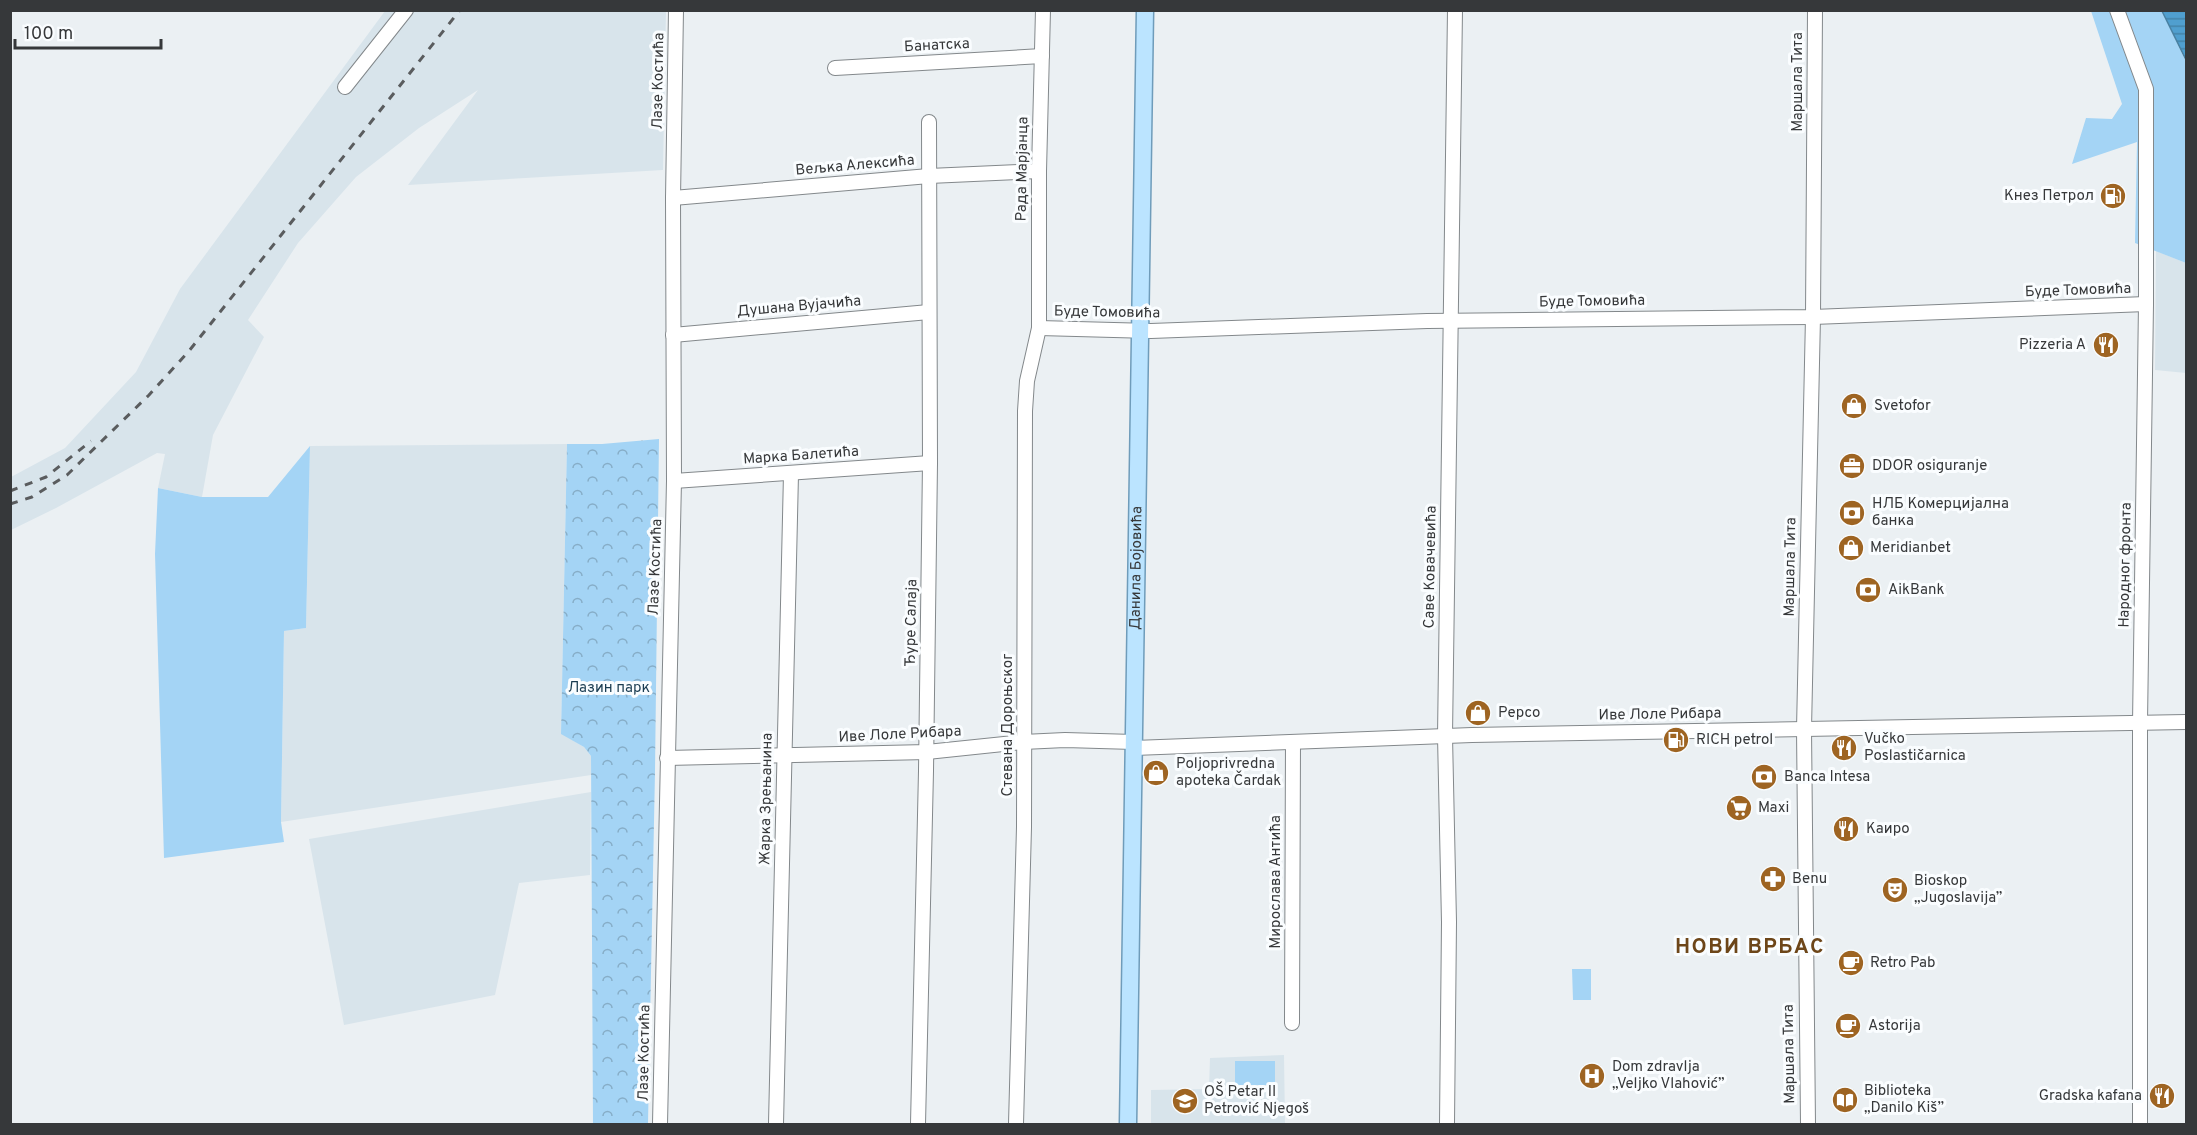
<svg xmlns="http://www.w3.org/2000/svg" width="2197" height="1135" viewBox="0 0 2197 1135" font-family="Overpass,sans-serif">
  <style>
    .built { fill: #d8e4eb }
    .grass { fill: #a4d4f5 }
    .park { fill: url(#park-crowns) }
    .water { fill: url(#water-rules); stroke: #4880a2; stroke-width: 1.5 }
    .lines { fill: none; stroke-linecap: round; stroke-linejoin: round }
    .minor-casing { stroke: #83888b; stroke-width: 16 }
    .major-casing { stroke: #6f9cba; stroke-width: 19 }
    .minor { stroke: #fff; stroke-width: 14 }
    .major { stroke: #bbe4ff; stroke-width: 16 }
    .rail { stroke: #5a5c5e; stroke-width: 3; stroke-dasharray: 8 8; stroke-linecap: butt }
    .labels { text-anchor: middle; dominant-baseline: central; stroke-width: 6; stroke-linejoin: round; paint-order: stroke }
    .street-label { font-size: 15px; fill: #36383a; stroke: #fafdff }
    .poi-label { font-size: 15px; fill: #36383a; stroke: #fafdff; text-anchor: start }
    .park-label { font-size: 15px; fill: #1a3c51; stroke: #fafdff }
    .district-label { font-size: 21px; font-weight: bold; letter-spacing: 1.5px; fill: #6d4619; stroke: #fafdff }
  </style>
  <defs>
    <pattern id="park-crowns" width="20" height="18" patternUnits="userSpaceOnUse" patternTransform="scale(1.5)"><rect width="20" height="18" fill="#a4d4f5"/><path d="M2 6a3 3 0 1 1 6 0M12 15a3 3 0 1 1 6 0" fill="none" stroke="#86adc7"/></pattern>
    <pattern id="water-rules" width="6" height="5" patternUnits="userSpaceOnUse" patternTransform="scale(1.5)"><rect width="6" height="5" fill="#509fcf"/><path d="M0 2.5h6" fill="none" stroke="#4383a9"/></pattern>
  </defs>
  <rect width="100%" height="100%" fill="#ebf0f3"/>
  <g class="built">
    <path d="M385,11h281l-3,159 -255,15 70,-95 -59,38 -63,49 -58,66 -50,77 16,17 -51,98 -11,62 -44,-9 7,-34 -8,-1 -101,55 -45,22v-53l54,-29 71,-76 44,-83z"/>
    <path d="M2156,251l30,12v110l-31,-3z"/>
    <path d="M567,444l-6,289 23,14 7,9v19l-310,47 3,-191 22,-3 4,-182z"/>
    <path d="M591,792l-1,83 -71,8 -24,112 -151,30 -35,-186z"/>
    <path d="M1284,1055l1,69h-134v-34l58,-1 1,-31z"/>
  </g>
  <g class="grass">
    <path d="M2091,11h71l24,51v201l-51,-20 2,-101 -65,22 14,-46 26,1 10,-15z"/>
    <path d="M310,446l-4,182 -22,3 -3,191 3,20 -120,16 -9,-304 3,-66 44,9h66z"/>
    <path d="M1572,969h19v31h-18z"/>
    <rect x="1235" y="1061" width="40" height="24"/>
  </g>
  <path class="park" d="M659,439l-4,333 -7,352h-55l-2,-368 -7,-9 -23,-13 6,-290h35z"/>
  <path class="water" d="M2162,11h24v51v-2z"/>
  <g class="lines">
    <g class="minor-casing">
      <g id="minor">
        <path d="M2117,10l29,79v215l-6,419v401"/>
        <path d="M835,68l207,-12"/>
        <path d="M345,87l61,-77"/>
        <path d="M673,198l256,-22 110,-5"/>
        <path d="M1039,328l112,3 276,-10 386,-4 333,-13"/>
        <path d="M673,335l256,-23"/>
        <path d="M674,481l256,-18"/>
        <path d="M1134,748l338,-13 714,-13"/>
        <path d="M667,758l260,-6 96,-10 42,-2 69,2"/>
        <path d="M1292,1023l1,-281"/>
        <path d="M660,1124l14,-643 -1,-283 3,-188"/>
        <path d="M776,1124l15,-650"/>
        <path d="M918,1124l8,-353 4,-308 -1,-341"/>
        <path d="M1016,1124l8,-297 1,-416 2,-30 12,-53v-157l4,-161"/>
        <path d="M1447,1124l2,-202 -4,-186 10,-726"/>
        <path d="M1808,1124l-4,-395 9,-412 2,-307"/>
      </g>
    </g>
    <g class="major-casing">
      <g id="major">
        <path id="s1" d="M1128,1124l17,-1114"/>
      </g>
    </g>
    <use href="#minor" class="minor"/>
    <use href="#major" class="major"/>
    <g class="rail">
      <path d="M10,491l36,-14 45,-36"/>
      <path d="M10,504l22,-7 35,-22 82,-80 40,-44 271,-341"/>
    </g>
  </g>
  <defs>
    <g id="fuel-disc" transform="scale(1.35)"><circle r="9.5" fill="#9e6422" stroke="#fafdff"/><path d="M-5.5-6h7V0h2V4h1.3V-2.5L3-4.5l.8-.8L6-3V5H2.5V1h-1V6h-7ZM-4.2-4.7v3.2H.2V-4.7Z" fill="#fff"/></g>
    <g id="restaurant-disc" transform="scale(1.35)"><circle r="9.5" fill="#9e6422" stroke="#fafdff"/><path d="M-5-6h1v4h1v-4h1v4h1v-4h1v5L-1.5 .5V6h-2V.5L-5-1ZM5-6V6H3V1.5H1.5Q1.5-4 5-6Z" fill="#fff"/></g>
    <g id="shop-disc" transform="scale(1.35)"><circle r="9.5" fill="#9e6422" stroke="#fafdff"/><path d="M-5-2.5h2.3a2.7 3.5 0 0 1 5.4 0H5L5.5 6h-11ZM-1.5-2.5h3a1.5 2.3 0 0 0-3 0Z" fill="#fff"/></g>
    <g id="office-disc" transform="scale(1.35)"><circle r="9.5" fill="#9e6422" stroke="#fafdff"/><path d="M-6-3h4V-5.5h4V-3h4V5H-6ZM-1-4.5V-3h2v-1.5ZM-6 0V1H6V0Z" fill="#fff"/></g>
    <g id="bank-disc" transform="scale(1.35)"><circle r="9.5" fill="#9e6422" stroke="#fafdff"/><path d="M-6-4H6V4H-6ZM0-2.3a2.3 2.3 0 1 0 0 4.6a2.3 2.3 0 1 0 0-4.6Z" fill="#fff"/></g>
    <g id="supermarket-disc" transform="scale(1.35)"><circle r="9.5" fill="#9e6422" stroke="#fafdff"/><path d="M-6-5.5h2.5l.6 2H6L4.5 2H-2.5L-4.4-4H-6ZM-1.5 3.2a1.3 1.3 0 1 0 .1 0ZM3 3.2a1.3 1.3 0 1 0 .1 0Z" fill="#fff"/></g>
    <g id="pharmacy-disc" transform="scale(1.35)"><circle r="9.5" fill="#9e6422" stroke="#fafdff"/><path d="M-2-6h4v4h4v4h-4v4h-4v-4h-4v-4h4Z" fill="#fff"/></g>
    <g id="theatre-disc" transform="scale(1.35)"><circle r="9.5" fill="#9e6422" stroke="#fafdff"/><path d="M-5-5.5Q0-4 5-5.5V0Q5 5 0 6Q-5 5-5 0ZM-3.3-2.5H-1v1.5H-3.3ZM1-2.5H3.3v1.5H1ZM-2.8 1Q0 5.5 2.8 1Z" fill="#fff"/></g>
    <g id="cafe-disc" transform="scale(1.35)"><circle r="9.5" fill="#9e6422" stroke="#fafdff"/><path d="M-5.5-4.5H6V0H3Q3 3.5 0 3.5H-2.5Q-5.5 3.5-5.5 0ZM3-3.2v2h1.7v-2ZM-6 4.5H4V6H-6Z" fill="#fff"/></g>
    <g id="hospital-disc" transform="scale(1.35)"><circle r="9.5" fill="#9e6422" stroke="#fafdff"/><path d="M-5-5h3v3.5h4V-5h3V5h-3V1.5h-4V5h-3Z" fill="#fff"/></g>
    <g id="library-disc" transform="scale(1.35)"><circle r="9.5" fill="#9e6422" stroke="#fafdff"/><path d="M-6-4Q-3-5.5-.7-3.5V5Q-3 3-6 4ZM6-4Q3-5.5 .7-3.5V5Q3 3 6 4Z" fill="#fff"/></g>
    <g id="school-disc" transform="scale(1.35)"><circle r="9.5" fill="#9e6422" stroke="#fafdff"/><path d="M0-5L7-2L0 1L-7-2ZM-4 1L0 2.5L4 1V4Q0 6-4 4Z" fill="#fff"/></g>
  </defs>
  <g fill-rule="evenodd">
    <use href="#fuel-disc" x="2113" y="196"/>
    <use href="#restaurant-disc" x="2106" y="345"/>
    <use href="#shop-disc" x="1854" y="406"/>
    <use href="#office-disc" x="1852" y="466"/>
    <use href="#bank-disc" x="1852" y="513"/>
    <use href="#shop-disc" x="1851" y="548"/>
    <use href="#bank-disc" x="1868" y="590"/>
    <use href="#shop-disc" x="1478" y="713"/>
    <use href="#fuel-disc" x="1676" y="740"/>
    <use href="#restaurant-disc" x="1844" y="748"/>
    <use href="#shop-disc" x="1156" y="773"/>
    <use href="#bank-disc" x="1764" y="777"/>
    <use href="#supermarket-disc" x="1739" y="808"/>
    <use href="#restaurant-disc" x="1846" y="829"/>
    <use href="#pharmacy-disc" x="1773" y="879"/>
    <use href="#theatre-disc" x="1895" y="890"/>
    <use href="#cafe-disc" x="1851" y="963"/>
    <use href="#cafe-disc" x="1848" y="1026"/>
    <use href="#hospital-disc" x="1592" y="1076"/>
    <use href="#restaurant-disc" x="2162" y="1096"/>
    <use href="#library-disc" x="1845" y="1100"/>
    <use href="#school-disc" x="1185" y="1101"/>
  </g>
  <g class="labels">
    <g class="street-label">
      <text transform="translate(937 46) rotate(-3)">Банатска</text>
      <text transform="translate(659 81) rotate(-89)">Лазе Костића</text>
      <text transform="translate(1798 82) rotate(-90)">Маршала Тита</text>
      <text transform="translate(855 166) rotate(-5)">Вељка Алексића</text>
      <text transform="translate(1023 169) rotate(-89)">Рада Марјанца</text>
      <text transform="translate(2078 291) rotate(-2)">Буде Томовића</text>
      <text transform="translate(1592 302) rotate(-1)">Буде Томовића</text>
      <text transform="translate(799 307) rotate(-5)">Душана Вујачића</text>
      <text transform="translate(1107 313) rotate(1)">Буде Томовића</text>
      <text transform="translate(801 456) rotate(-4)">Марка Балетића</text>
      <text transform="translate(2126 565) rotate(-89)">Народног фронта</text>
      <text transform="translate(656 567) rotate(-88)">Лазе Костића</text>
      <text transform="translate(1431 567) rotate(-89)">Саве Ковачевића</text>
      <text transform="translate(1791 567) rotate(-89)">Маршала Тита</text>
      <text stroke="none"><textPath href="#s1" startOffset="556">Данила Бојовића</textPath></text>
      <text transform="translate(912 623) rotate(-89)">Ђуре Салаја</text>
      <text transform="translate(1660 715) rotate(-1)">Иве Лоле Рибара</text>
      <text transform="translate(1008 725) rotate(-90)">Стевана Дороњског</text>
      <text transform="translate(900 735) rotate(-3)">Иве Лоле Рибара</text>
      <text transform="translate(767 799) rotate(-89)">Жарка Зрењанина</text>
      <text transform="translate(1276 882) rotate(-90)">Мирослава Антића</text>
      <text transform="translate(645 1053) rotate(-89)">Лазе Костића</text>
      <text transform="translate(1790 1054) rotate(-91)">Маршала Тита</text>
    </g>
    <g class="poi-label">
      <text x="2094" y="196" text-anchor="end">Кнез Петрол</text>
      <text x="2086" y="345" text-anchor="end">Pizzeria A</text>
      <text x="1874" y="406">Svetofor</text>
      <text x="1872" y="466">DDOR osiguranje</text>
      <text x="1872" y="504">НЛБ Комерцијална<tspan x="1872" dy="17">банка</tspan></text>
      <text x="1870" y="548">Meridianbet</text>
      <text x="1888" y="590">AikBank</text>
      <text x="1498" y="713">Pepco</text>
      <text x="1864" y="739">Vučko<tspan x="1864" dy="17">Poslastičarnica</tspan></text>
      <text x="1696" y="740">RICH petrol</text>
      <text x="1176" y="764">Poljoprivredna<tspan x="1176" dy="17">apoteka Čardak</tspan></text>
      <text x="1784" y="777">Banca Intesa</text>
      <text x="1758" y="808">Maxi</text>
      <text x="1866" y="829">Каиро</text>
      <text x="1792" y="879">Benu</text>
      <text x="1914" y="881">Bioskop<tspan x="1914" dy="17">„Jugoslavija”</tspan></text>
      <text x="1870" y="963">Retro Pab</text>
      <text x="1868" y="1026">Astorija</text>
      <text x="1612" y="1067">Dom zdravlja<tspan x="1612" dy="17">„Veljko Vlahović”</tspan></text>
      <text x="1864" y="1091">Biblioteka<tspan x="1864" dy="17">„Danilo Kiš”</tspan></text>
      <text x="1204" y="1092">OŠ Petar II<tspan x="1204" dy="17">Petrović Njegoš</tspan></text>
      <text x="2142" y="1096" text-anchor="end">Gradska kafana</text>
    </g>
    <g class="park-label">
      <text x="609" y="688">Лазин парк</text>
    </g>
    <g class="district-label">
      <text x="1750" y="947">НОВИ ВРБАС</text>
    </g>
  </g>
  <rect width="2197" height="1135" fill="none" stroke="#36383a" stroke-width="24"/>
  <path d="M15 39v9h146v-9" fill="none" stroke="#36383a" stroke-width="3"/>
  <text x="24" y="39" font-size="18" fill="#36383a" stroke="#fafdff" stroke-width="4.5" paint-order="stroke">100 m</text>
</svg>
